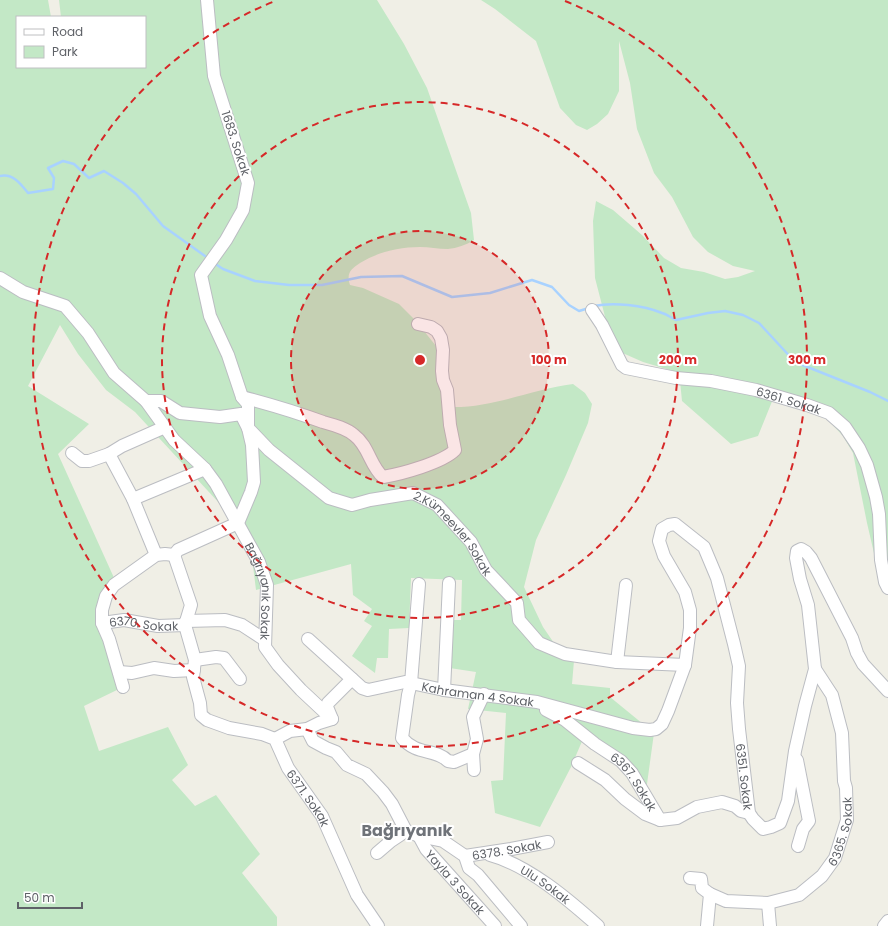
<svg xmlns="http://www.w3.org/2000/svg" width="888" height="926" viewBox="0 0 888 926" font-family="Poppins,sans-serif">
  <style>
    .green { fill: #c3e8c6 }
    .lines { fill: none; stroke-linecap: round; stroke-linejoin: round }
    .stream { stroke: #a8d2ff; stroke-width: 2.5 }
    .minor-casing { stroke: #bbbdc2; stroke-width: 14 }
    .minor { stroke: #fff; stroke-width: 12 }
    .ring { fill: none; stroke: #d62828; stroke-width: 2; stroke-dasharray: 7 5 }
    .labels { text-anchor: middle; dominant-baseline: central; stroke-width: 4; stroke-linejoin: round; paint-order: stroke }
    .street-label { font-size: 12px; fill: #5e6167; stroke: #fff }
    .district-label { font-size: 16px; font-weight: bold; fill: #6f7379; stroke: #fff }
    .centre { fill: #d62828; stroke: #fff; stroke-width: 2 }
    .ring-label { font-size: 12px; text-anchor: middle; font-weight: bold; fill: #d62828; stroke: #fff; stroke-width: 4; stroke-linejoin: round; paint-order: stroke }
  </style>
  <rect width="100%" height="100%" fill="#f0efe6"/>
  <g class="green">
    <path d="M0,0h48l3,17h-34v50h128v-50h-84l-2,-17h318l27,44 23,44 44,125 3,27c-8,5 -17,8 -26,9 -10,0 -19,-2 -28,-2 -21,0 -42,5 -60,16 -9,6 -14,10 -10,22l13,3 36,16 17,17 20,25 4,25 14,36c41,0 79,-18 119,-23l12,9 7,11 -4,19 -22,52 -30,65 -12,47 19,40 13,19 19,3 -3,35 38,4v9l44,36 -7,51 -11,6 -39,-53 -11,-5 -15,35 -31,60 -45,-14 -4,-32 12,-1 3,-67 -38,-4 8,-37 -33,-5 -2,-47h20l1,-40 -51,-2 -2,50 -20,1 -1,29h-11l-2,15 -23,-17 20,-30 -8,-5 8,-12 -19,-14 -2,-31 -95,26 -4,-32 -24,-36 4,-5 -97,-105 -29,-22 -28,-36 -18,-29 -32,61 61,38 -31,30 57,126 -13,23 17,86 -35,17 15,45 69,-24 20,38 -16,15 23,26 21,-11 44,59 -18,19 35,44v9h-277z"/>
    <path d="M481,0h407v592h-5l-16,-69 -14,-70 -10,-17 -16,-17 -23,-12 -31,-8 -15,37 -27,8 -49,-43 -2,-20 -7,-10 -30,-9 -25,-11 -8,-15 -15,-58 -2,-57 3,-20 17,9 29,25 22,23 17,10 23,4 21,7 13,-2 17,-6 -22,-5 -25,-14 -15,-15 -21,-40 -18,-24 -17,-44 -7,-46 -11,-42v50l-11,23 -11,10 -10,6 -11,-5 -16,-17 -24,-67 -41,-32z"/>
  </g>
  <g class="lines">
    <g class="stream">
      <path d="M0,176c13,-3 21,8 28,17l25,-4 1,-11 -6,-10 15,-7 11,3 15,14 15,-7 19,12 13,11 27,32 42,30"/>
      <path d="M217,265l6,4 32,12 34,4h33l39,-8 41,-1 50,21 38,-4 42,-13 20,7 17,18 10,6 10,-3"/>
      <path d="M594,306c19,-4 49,-1 68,7 5,1 9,5 14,7l32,-7 17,-2 18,4 16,8 36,39 75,30 18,9"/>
    </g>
    <g class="minor-casing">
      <g id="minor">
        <path id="s1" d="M0,278l23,14 42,14 23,27 26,40 32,28 28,39 31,29 11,15 43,78 8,23 -2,62 13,18 23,25 31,29 -13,4 -12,6 -17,2 -15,8"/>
        <path id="s2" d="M592,310l10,15 20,40 4,3 50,10 35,3 45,9 51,15 22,8 16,14 14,21 8,17 9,32 3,17 2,46 4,22 3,6"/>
        <path d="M242,397c27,7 54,15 81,25 11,3 23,6 31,13 15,11 16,31 29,42 18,-3 59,-14 72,-27l-5,-25 -3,-35 -4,-10 -1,-9 1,-21 -2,-12 -4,-7 -6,-4 -13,-3"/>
        <path id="s3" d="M146,401h15l19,12 40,4 21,-3 7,14 21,22 60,48 23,7 18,-5 43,-7 24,12 34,37 15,28 31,33 2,17 20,23 26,11 52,8 68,3"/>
        <path d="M72,453l10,8h7l20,-7"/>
        <path d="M133,499l72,-30"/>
        <path d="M156,555l-23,-56 -24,-45 13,-8 43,-19"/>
        <path d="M174,555l4,-5 60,-27 13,-31 3,-10 -2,-37 -4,-17v-24l-6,-7 -14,-42 -18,-39 -9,-41 25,-35 17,-30 5,-27 -34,-107 -7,-76"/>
        <path id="s4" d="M174,555l17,50 -6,20 10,35 -2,17 7,26 1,12 6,5 22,8 33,6 13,5 13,29 34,48 35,79 21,31"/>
        <path d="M419,584l-8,99 -3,12 -6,43c15,18 33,10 46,23l6,1 19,-8"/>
        <path d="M186,621l39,-1 17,5 23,15"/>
        <path id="s5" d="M102,623l22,-3 34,6 27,-1"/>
        <path id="s6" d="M308,639l54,49 6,2 37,-8 6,1 33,7 93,12 96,26 17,2 6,-1 6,-5 6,-13 17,-46 5,-37v-18l-5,-18 -21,-36 -5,-15 3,-12 7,-4 6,-1 29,23 13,31 17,66 5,22 -2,37 2,26 10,84 4,6 10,10 8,-2 9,-4 8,-22 7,-50 10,-45 10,-37 -7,-64 -8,-26 -4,-21 1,-7 4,-2 5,3 5,6 41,80 5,15 6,11 25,27"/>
        <path d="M195,660l21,-3 8,1 16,21"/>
        <path d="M617,662l9,-77"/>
        <path d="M119,672l13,1 22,-5 20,3 20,-1"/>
        <path d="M123,687l-14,-48 -7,-16v-13l4,-14 8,-11 42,-30 9,-1 9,1"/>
        <path d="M444,690l5,-107"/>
        <path id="s7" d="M546,710l19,10 30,24 26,17 11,12 28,47 17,-2 20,-11 25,-5 13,4 6,5 8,2"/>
        <path d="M332,719l-5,-12 1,-4 24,-24"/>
        <path d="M307,729l6,12 13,7 10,4 11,13 19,9 17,18 9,12 14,27 13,5 24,5 22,15 4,12 9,7 43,51"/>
        <path d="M797,760l12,61 -6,8 -5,17"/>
        <path d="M578,763l27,17 20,19 20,15 15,6"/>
        <path d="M474,770l-1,-16 4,-15 -4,-22 11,-23"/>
        <path id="s8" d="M419,836l7,13 69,77"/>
        <path d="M377,853l14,-12 15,-10"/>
        <path id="s9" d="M488,853l2,2c38,10 79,45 108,71"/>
        <path id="s10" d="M465,856l46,-7 37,-7"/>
        <path d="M690,878l11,1 1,9 8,6 -3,32"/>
        <path id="s11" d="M710,894l16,7 42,2 31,-8 23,-19 13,-18 12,-38 -1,-32 -2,-7 -2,-48 -10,-38 -17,-26"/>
        <path d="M768,903l2,23"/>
        <path d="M884,926l4,-5"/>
      </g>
    </g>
    <use href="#minor" class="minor"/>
  </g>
  <circle cx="420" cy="360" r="129" fill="#d62828" fill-opacity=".12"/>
  <g class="ring">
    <circle cx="420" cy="360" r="129"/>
    <circle cx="420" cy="360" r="258"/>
    <path d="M565 1A387 387 0 1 1 275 1"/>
  </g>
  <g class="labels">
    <g class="street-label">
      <text transform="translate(236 143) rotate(72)">1683. Sokak</text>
      <text stroke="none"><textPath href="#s2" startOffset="234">6361. Sokak</textPath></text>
      <text stroke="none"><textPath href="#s3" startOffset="366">2.Kümeevler Sokak</textPath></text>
      <text stroke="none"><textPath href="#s1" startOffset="424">Bağrıyanık Sokak</textPath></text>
      <text stroke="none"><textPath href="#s5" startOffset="42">6370. Sokak</textPath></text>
      <text stroke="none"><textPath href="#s6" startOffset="191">Kahraman 4 Sokak</textPath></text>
      <text stroke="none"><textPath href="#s6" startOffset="875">6351. Sokak</textPath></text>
      <text stroke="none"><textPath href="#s7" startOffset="115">6367. Sokak</textPath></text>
      <text stroke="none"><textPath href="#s4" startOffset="313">6371. Sokak</textPath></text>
      <text stroke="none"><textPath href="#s11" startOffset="171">6365. Sokak</textPath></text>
      <text stroke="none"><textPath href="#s10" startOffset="42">6378. Sokak</textPath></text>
      <text stroke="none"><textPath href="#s8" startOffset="59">Yayla 3 Sokak</textPath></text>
      <text stroke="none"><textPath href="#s9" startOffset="66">Ulu Sokak</textPath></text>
    </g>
    <g class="district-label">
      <text x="407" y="830">Bağrıyanık</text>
    </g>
  </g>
  <circle cx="420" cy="360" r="6" class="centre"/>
  <g class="ring-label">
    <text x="549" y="364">100 m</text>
    <text x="678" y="364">200 m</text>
    <text x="807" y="364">300 m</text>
  </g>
  <rect x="16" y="16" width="130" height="52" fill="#ffffff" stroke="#bfc0c2"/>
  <rect x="24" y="29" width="20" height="6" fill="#ffffff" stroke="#bfc0c2"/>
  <text x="52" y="36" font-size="12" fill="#5e6167">Road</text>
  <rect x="24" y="46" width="20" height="12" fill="#c3e8c6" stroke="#bfc0c2"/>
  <text x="52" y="56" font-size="12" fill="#5e6167">Park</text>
  <path d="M18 902v6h64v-6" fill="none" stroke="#5e6167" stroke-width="2"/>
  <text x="24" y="902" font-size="12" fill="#5e6167" stroke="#ffffff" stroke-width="3" paint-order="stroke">50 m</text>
</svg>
